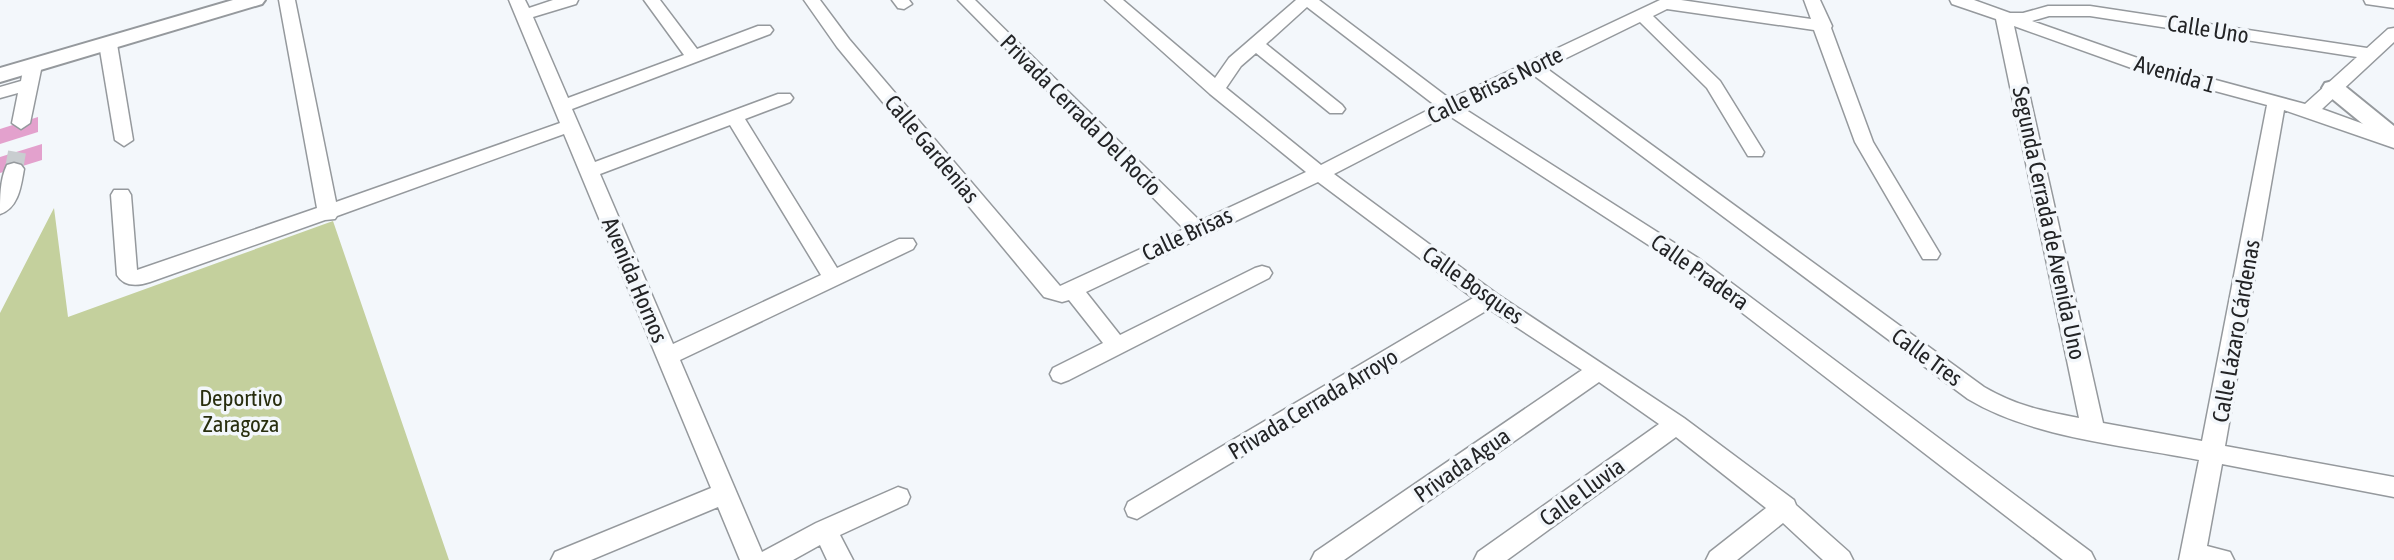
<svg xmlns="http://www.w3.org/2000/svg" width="2394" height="560" viewBox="0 0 2394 560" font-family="'Asap Condensed',sans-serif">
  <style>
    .green { fill: #c4d09d }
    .building { fill: #e3a1cd }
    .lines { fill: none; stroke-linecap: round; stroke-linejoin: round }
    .minor-tunnel { stroke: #c9cdd0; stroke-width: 18; stroke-dasharray: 18 10; stroke-linecap: butt }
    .minor-casing { stroke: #95999d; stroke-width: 3 }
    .major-casing { stroke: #95999d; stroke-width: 4 }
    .minor { fill: #fff; fill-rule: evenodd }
    .major { fill: #fff; fill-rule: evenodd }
    .labels { text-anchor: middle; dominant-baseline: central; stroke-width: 7; stroke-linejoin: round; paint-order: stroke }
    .street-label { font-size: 23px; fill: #232426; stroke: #f3f7fb }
    .park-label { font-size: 23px; fill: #282e0f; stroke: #f3f7fb }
  </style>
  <rect width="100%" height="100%" fill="#f3f7fb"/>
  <path class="green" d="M54,208l14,109 265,-96 116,339h-449v-247z"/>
  <g class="building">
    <path d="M38,117v15l-38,12v-15z"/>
    <path d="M42,144v16l-42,13v-16z"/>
  </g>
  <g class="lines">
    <path class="minor-tunnel" d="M14,169l3,-17"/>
    <g class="minor-casing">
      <g id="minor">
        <path d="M279,0h16l41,202 224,-79 -51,-123h16l4,8 24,-8h25l-2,4 -43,13 35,81 116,-43 -40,-55h16l37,49 61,-23h12l3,4 -3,4 -198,75 23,53 183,-68h12l3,4 -3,4 -45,17 92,149 62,-29h14l3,5 -3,5 -233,111 82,192 54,-29 82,-36 9,3 3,7 -3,7 -67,31 13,25h-26l-7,-15 -27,15h-53l-22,-53 -127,53h-40l4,-8 156,-64 -147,-354 -227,82 -2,3 -10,1 -175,62c-12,4 -26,5 -33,-7l-6,-80 3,-5h14l3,5 6,75 180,-62zM730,125l91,150 -148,69 -73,-170z"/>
        <path d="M804,0h16l29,39 211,247 124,-57 -226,-229h17l225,221 106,-49 -96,-78 -105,-94h18l92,78 14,-20 67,-58h23l131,99 210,-99h21l130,19 -7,-19h16l12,26 -1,2 42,114 67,112 -3,5h-14l-68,-117 -41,-112 -147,-21 -14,7 67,65 44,71 -2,4h-14l-41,-68 -67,-66 -94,46 438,319c33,19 58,24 95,31l-83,-399 -44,-15 -2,-4h24l36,13h13l25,-7h42l277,42 21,-19 6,-1v14l-72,67 72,26v13l-110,-38 -59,336 169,31v20l-172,-33 -15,82 23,6 4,8h-55l20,-100c-75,-15 -166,-22 -231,-61l-436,-325 -69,34 235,150 393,294 4,8h-32l-379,-292 -236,-153 -114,59 163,120 187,124 110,82 2,5 53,47 4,8h-30l-40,-37 -46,37h-31l4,-8 56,-44 -90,-71 -169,123h-33l4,-8 181,-128 -60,-42 -255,178h-33l4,-8 267,-182 -93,-61 -352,210 -9,-3 -3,-7 3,-7 345,-204 -155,-116 -232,110 34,43 135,-67 7,-2 7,2 3,5 -3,5 -200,102 -8,3 -8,-3 -3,-6 3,-6 50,-25 -34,-43 -7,2 -18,-5 -207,-250zM1307,7l129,99 -115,59 -95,-77 15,-22 15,-13 74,60h12l3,-4 -3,-4 -76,-61zM2049,16h41l267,41 -52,47 -156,-42 -117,-41zM2014,26l123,44 130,35 -65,336 -99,-18z"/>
        <path d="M892,0h17l3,4 -8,5 -6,-1z"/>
        <path d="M2364,0h30v8l-28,-4z"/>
        <path d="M108,39l9,5 16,96 -9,6 -9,-6 -16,-96z"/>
        <path d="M33,60l9,5 -12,58 -9,6 -9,-6 6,-30 -18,5v-11l21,-6 3,-16z"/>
        <path d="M14,163l7,2 3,4c-3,16 -5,39 -24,45 0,-17 0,-35 7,-49z"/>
      </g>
    </g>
    <g class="major-casing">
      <g id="major">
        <path d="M233,0h32l-3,4 -262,78v-14z"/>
        <path d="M2333,81l8,2 53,43v19l-8,-2 -61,-50 -3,-5 3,-5z"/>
      </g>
    </g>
    <use href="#minor" class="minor"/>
    <use href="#major" class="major"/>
  </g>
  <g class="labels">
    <g class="street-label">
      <text transform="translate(2208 29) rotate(9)">Calle Uno</text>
      <text transform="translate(2175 74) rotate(16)">Avenida 1</text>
      <text transform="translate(1495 85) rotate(-26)">Calle Brisas Norte</text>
      <text transform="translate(1081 115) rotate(45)">Privada Cerrada Del Rocío</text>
      <text transform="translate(932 149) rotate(50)">Calle Gardenias</text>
      <text transform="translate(2049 223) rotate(78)">Segunda Cerrada de Avenida Uno</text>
      <text transform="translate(1187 234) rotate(-25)">Calle Brisas</text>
      <text transform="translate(1700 272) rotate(35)">Calle Pradera</text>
      <text transform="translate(635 280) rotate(67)">Avenida Hornos</text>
      <text transform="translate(1473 285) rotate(35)">Calle Bosques</text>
      <text transform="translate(2236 331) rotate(-80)">Calle Lázaro Cárdenas</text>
      <text transform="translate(1927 357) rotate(36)">Calle Tres</text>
      <text transform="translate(1313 404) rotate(-31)">Privada Cerrada Arroyo</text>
      <text transform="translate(1462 465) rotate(-35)">Privada Agua</text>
      <text transform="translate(1582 492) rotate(-36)">Calle Lluvia</text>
    </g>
    <g class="park-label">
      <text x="241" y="398">Deportivo<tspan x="241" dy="26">Zaragoza</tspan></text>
    </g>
  </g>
</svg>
